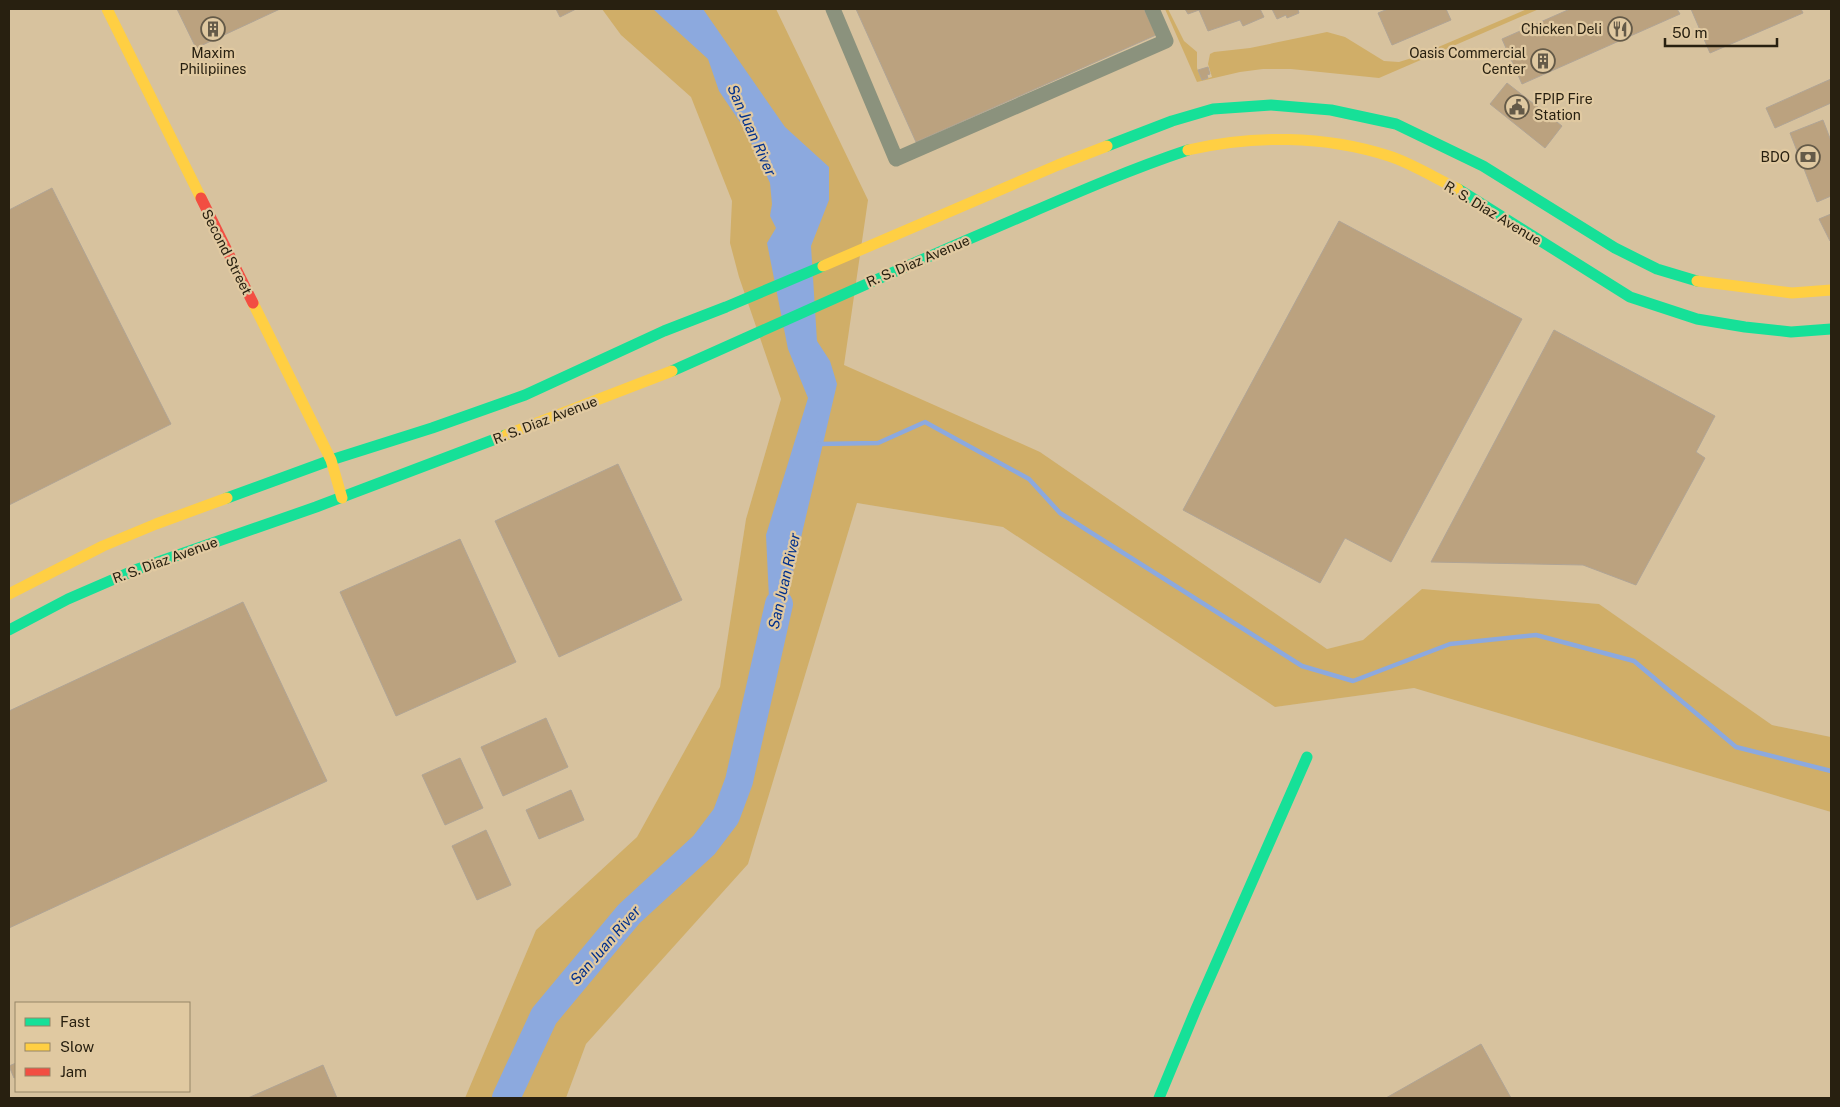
<svg xmlns="http://www.w3.org/2000/svg" width="1840" height="1107" viewBox="0 0 1840 1107" font-family="'Public Sans',sans-serif">
  <style>
    .built { fill: #d7c29e; fill-rule: evenodd }
    .green { fill: #d0ae68 }
    .water { fill: #8ca9de }
    .lines { fill: none; stroke-linecap: round; stroke-linejoin: round }
    .stream { stroke: #8ca9de; stroke-width: 4.5 }
    .river { stroke: #8ca9de; stroke-width: 28 }
    .building { fill: #bba27f; stroke: #b0a495 }
    .street { stroke: #8b927d; stroke-width: 15 }
    .fast { stroke: #16e098; stroke-width: 11 }
    .slow { stroke: #ffcf43; stroke-width: 11 }
    .jam { stroke: #f24e42; stroke-width: 11 }
    .labels { text-anchor: middle; dominant-baseline: central; stroke-width: 4.5; stroke-linejoin: round; paint-order: stroke }
    .poi-label { font-size: 14px; fill: #282010; stroke: #e0c9a1; text-anchor: end }
    .street-label { font-size: 14px; fill: #282010; stroke: #e0c9a1 }
    .water-label { font-size: 15px; font-style: italic; fill: #00308c; stroke: #e0c9a1 }
  </style>
  <rect width="100%" height="100%" fill="#d2c5af"/>
  <g class="built">
    <path d="M9,9h1822v728l-59,-12 -173,-121 -177,-14 -59,50 -36,9 -287,-197 -259,-53 -35,120 -26,168 -83,150 -101,93 -71,168h-456zM16,1003h173v88h-173z"/>
    <path d="M857,503l146,24 272,180 139,-19 417,124v286h-1265l20,-54 162,-181z"/>
  </g>
  <g class="green">
    <path d="M602,9h174l92,191 -24,165 196,87 287,197 36,-9 59,-51 177,15 173,121 59,12v75l-417,-124 -139,19 -272,-180 -146,-24 -109,361 -162,180 -20,54h-101l71,-168 101,-93 83,-150 26,-168 35,-120 -42,-122 -9,-34 2,-42 -41,-104 -70,-62z"/>
    <path d="M1165,9h3l16,32 13,11v16l5,12 10,-3 -4,-13 2,-10 4,-2 36,-4 77,-16 18,5 39,24 15,1 16,-5 112,-48h12l-160,69 -88,-9h-28l-23,3 -43,10z"/>
  </g>
  <path class="water" d="M653,9h50l82,118 44,40v33l-18,46 6,95 13,20 7,23 -52,222 -14,35 -5,-106 42,-137 -20,-49 -21,-106 9,-15 -6,-12 2,-12 -2,-21 -26,-55 -25,-37 -11,-32z"/>
  <g class="lines">
    <path class="stream" d="M818,444l60,-1 47,-21 104,57 31,34 242,153 51,15 97,-37 86,-9 98,26 102,86 95,24"/>
    <path class="river" d="M506,1098l38,-82 85,-102 75,-69 22,-29 13,-35 40,-177"/>
  </g>
  <g class="building">
    <path d="M177,9h103l-84,39z"/>
    <path d="M556,9h20l-16,8z"/>
    <path d="M856,9h288l12,26 -240,107z"/>
    <path d="M1185,9h75l4,8 -21,9 -3,-6 -32,11 -9,-21 -11,4z"/>
    <path d="M1272,9h29l-3,1 1,3 -12,5 -1,-3 -9,4z"/>
    <path d="M1388,9h58l5,11 -59,25 -14,-32z"/>
    <path d="M1570,9h107l3,5 -158,70 -20,-45z"/>
    <path d="M1691,9h110l2,4 -93,40z"/>
    <path d="M1208,67l2,7 -3,1 1,3 -6,2 -4,-10z"/>
    <path d="M1831,79v24l-56,25 -9,-20z"/>
    <path d="M1507,83l55,43 -17,22 -55,-44z"/>
    <path d="M1823,120l8,21v55l-14,6 -27,-69z"/>
    <path d="M52,188l119,236 -162,81v-295z"/>
    <path d="M1831,214v26l-1,1 -11,-22z"/>
    <path d="M1339,221l183,98 -131,243 -46,-24 -25,45 -137,-73z"/>
    <path d="M1554,330l161,86 -19,36 9,6 -69,127 -53,-20 -152,-3z"/>
    <path d="M618,464l64,136 -123,57 -64,-136z"/>
    <path d="M460,539l56,123 -120,54 -56,-124z"/>
    <path d="M243,602l84,179 -318,147v-217z"/>
    <path d="M546,718l22,49 -65,29 -22,-49z"/>
    <path d="M460,758l23,50 -38,17 -23,-50z"/>
    <path d="M571,790l13,30 -45,19 -13,-29z"/>
    <path d="M486,830l25,55 -34,15 -25,-54z"/>
    <path d="M1481,1044l30,54h-125z"/>
    <path d="M16,1063v14l-2,1 -5,-12z"/>
    <path d="M323,1065l14,33h-89z"/>
  </g>
  <g class="lines">
    <path class="street" d="M833,9l63,150 270,-118 -14,-32"/>
    <g class="fast">
      <path d="M1107,146l65,-25 41,-12 58,-4 60,5 65,14 87,42 132,82 42,21 40,12"/>
      <path d="M1458,189l172,108 67,22 48,8 46,5 40,-3"/>
      <path d="M672,371c108,-48 215,-97 323,-143 63,-27 127,-56 193,-78"/>
      <path d="M227,498l104,-38 101,-32 93,-33 139,-64 62,-24 97,-41"/>
      <path d="M9,630l59,-31 67,-29 181,-63 190,-72"/>
      <path d="M1159,1098l37,-89 111,-252"/>
    </g>
    <g class="slow">
      <path d="M107,9l94,189"/>
      <path d="M1188,150c65,-15 136,-15 201,6 20,6 48,23 69,33"/>
      <path d="M823,266l235,-101 49,-19"/>
      <path d="M1697,281l95,12 39,-3"/>
      <path d="M253,303l78,157 11,38"/>
      <path d="M506,435l166,-64"/>
      <path d="M9,594l94,-48 53,-22 71,-26"/>
    </g>
    <path class="jam" d="M201,198l52,105"/>
  </g>
  <defs>
    <g id="building-ring" transform="scale(1.25)"><circle r="9.5" fill="#e0c9a1" stroke="#645a48" stroke-width="1.5"/><path d="M-4-6H4V6H1V3H-1V6H-4ZM-2.5-4.3h1.7v1.8h-1.7ZM.8-4.3h1.7v1.8H.8ZM-2.5-1h1.7V.8h-1.7ZM.8-1h1.7V.8H.8Z" fill="#645a48"/></g>
    <g id="restaurant-ring" transform="scale(1.25)"><circle r="9.5" fill="#e0c9a1" stroke="#645a48" stroke-width="1.5"/><path d="M-5-6h1v4h1v-4h1v4h1v-4h1v5L-1.5 .5V6h-2V.5L-5-1ZM5-6V6H3V1.5H1.5Q1.5-4 5-6Z" fill="#645a48"/></g>
    <g id="civic-ring" transform="scale(1.25)"><circle r="9.5" fill="#e0c9a1" stroke="#645a48" stroke-width="1.5"/><path d="M-.6-6.5H3V-4.5H.6V-3L4-1V1h2V6H-6V1h2V-1L-.6-3ZM-1.2 2.5V6h2.4V2.5Z" fill="#645a48"/></g>
    <g id="bank-ring" transform="scale(1.25)"><circle r="9.5" fill="#e0c9a1" stroke="#645a48" stroke-width="1.5"/><path d="M-6-4H6V4H-6ZM0-2.3a2.3 2.3 0 1 0 0 4.6a2.3 2.3 0 1 0 0-4.6Z" fill="#645a48"/></g>
  </defs>
  <g fill-rule="evenodd">
    <use href="#building-ring" x="213" y="29"/>
    <use href="#restaurant-ring" x="1620" y="29"/>
    <use href="#building-ring" x="1543" y="61"/>
    <use href="#civic-ring" x="1517" y="107"/>
    <use href="#bank-ring" x="1808" y="157"/>
  </g>
  <g class="labels">
    <g class="poi-label">
      <text x="1602" y="29">Chicken Deli</text>
      <text x="213" y="53" text-anchor="middle">Maxim<tspan x="213" dy="16">Philipiines</tspan></text>
      <text x="1526" y="53">Oasis Commercial<tspan x="1526" dy="16">Center</tspan></text>
      <text x="1534" y="99" text-anchor="start">FPIP Fire<tspan x="1534" dy="16">Station</tspan></text>
      <text x="1790" y="157">BDO</text>
    </g>
    <g class="street-label">
      <text transform="translate(1493 213) rotate(31)">R. S. Diaz Avenue</text>
      <text transform="translate(227 252) rotate(63)">Second Street</text>
      <text transform="translate(918 261) rotate(-23)">R. S. Diaz Avenue</text>
      <text transform="translate(545 420) rotate(-21)">R. S. Diaz Avenue</text>
      <text transform="translate(165 560) rotate(-20)">R. S. Diaz Avenue</text>
    </g>
    <g class="water-label">
      <text transform="translate(752 130) rotate(66)">San Juan River</text>
      <text transform="translate(784 581) rotate(-77)">San Juan River</text>
      <text transform="translate(605 945) rotate(-49)">San Juan River</text>
    </g>
  </g>
  <rect width="1840" height="1107" fill="none" stroke="#282010" stroke-width="20"/>
  <rect x="15" y="1002" width="175" height="90" fill="#e0c9a1" stroke="#968567"/>
  <rect x="25" y="1018" width="25" height="8" fill="#16e098" stroke="#968567"/>
  <text x="60" y="1027" font-size="15" fill="#282010">Fast</text>
  <rect x="25" y="1043" width="25" height="8" fill="#ffcf43" stroke="#968567"/>
  <text x="60" y="1052" font-size="15" fill="#282010">Slow</text>
  <rect x="25" y="1068" width="25" height="8" fill="#f24e42" stroke="#968567"/>
  <text x="60" y="1077" font-size="15" fill="#282010">Jam</text>
  <path d="M1665 38v8h112v-8" fill="none" stroke="#282010" stroke-width="2.5"/>
  <text x="1672" y="38" font-size="15" fill="#282010" stroke="#e0c9a1" stroke-width="4" paint-order="stroke">50 m</text>
</svg>
